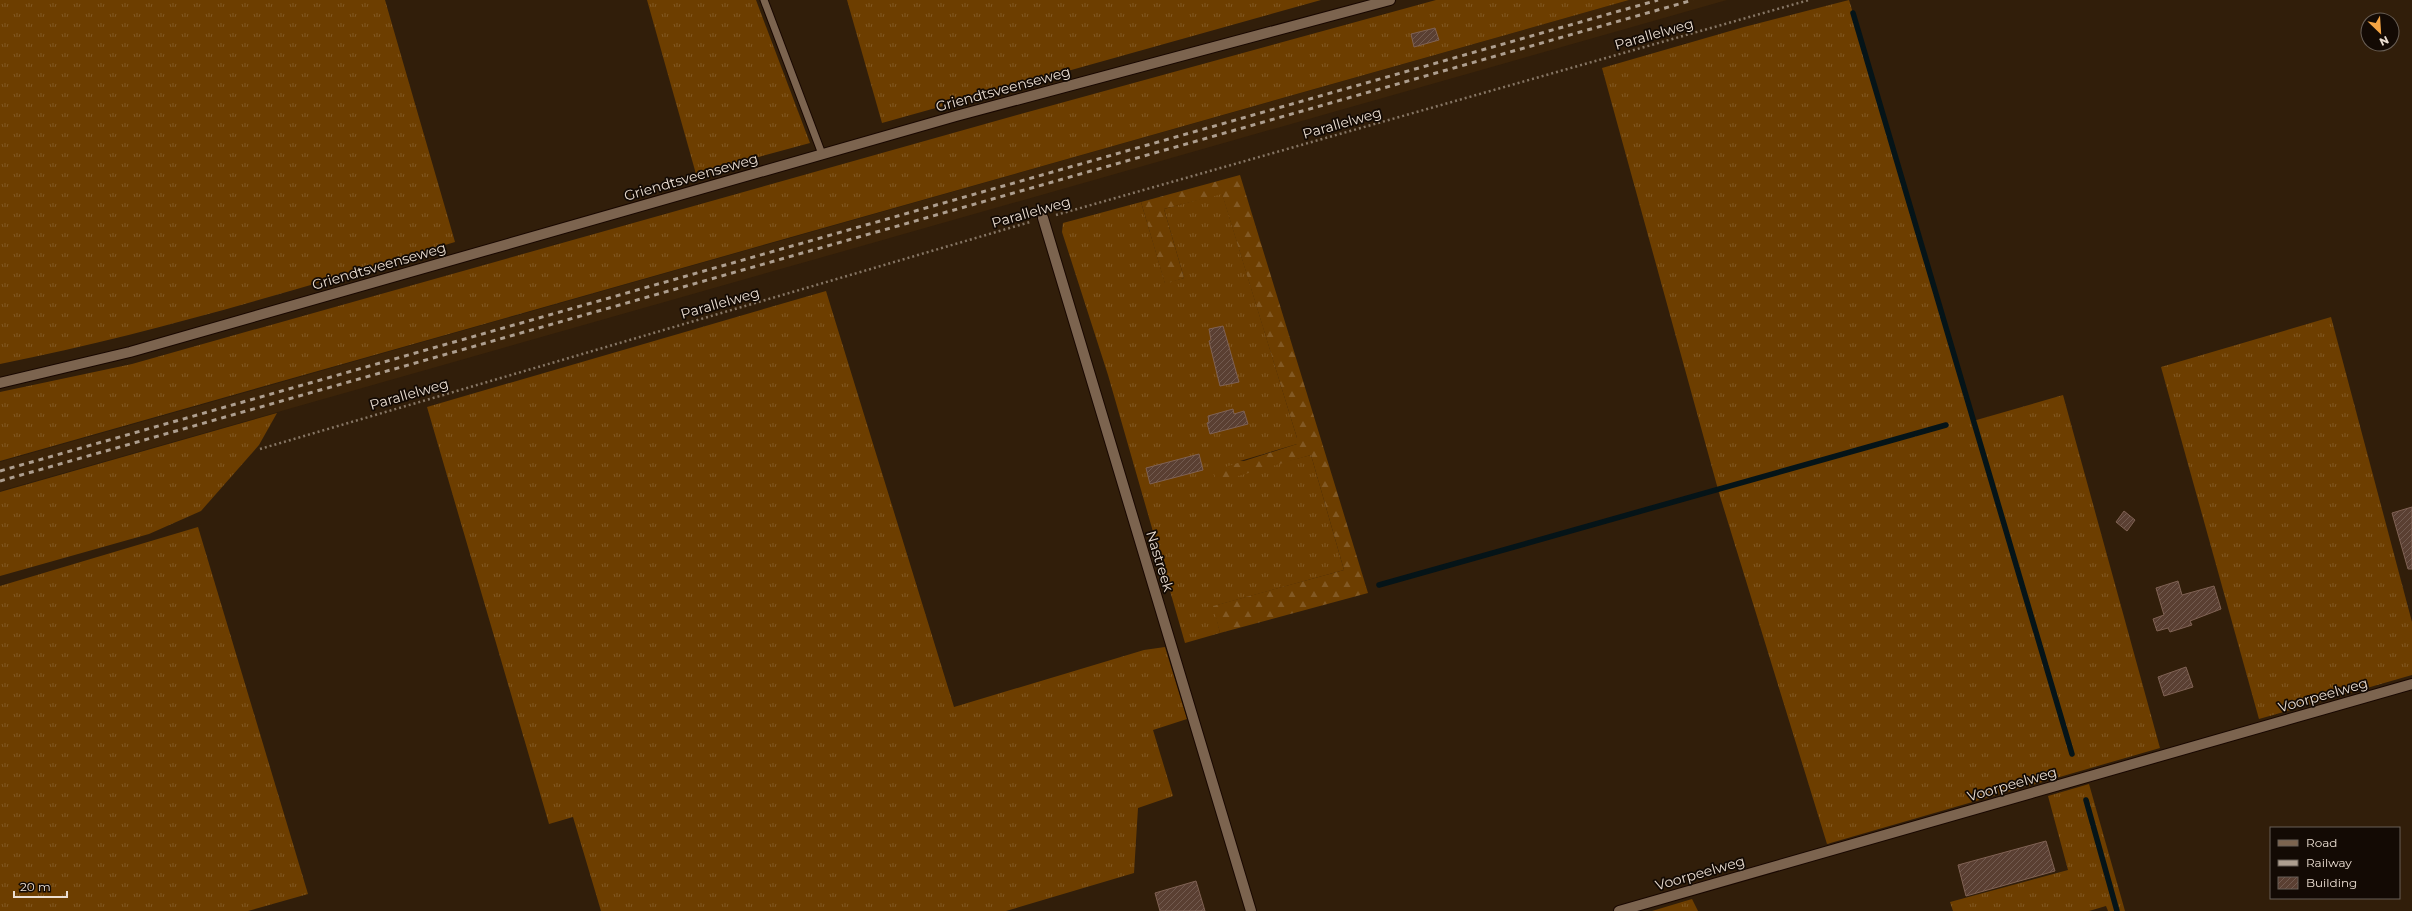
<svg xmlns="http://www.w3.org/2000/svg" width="2412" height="911" viewBox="0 0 2412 911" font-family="Montserrat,sans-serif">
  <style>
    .built { fill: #3c2409 }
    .grass { fill: url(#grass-tufts) }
    .forest { fill: url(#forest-firs) }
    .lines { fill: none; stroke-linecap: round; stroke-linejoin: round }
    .stream { stroke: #051418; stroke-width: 5.5 }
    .building { fill: url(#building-hatch); stroke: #806254 }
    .service-casing { stroke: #180700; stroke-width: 9 }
    .minor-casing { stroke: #180700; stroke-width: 12 }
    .tertiary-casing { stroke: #180700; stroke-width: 12 }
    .path { stroke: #867665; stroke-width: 2.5; stroke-dasharray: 2 3; stroke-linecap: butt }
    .service { stroke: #7c644f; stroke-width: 7 }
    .minor { stroke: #7c644f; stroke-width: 10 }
    .tertiary { stroke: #7c644f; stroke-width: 10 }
    .rail { stroke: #ad9e8f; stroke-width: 3; stroke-dasharray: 5 5; stroke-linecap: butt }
    .labels { text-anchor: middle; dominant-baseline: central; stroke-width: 3.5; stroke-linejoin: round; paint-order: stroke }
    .street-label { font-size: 14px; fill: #ebded2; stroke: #130a04 }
  </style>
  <defs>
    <pattern id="grass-tufts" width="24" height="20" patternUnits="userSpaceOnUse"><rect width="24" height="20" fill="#6d3e00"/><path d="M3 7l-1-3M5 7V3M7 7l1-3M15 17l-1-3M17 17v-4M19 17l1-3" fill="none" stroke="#825924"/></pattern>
    <pattern id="forest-firs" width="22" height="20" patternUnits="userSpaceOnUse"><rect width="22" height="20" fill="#6d3e00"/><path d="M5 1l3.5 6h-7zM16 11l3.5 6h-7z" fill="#825924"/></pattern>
    <pattern id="building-hatch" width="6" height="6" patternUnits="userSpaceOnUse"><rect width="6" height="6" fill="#5a3f32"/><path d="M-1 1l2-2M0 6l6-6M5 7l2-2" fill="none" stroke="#725a4f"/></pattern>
  </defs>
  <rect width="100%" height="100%" fill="#311e0a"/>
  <path class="built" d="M1629,0h98l-1727,491v-29z"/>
  <g class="grass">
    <path d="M0,0h385l70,242c-150,45 -301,91 -455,122z"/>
    <path d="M647,0h109l54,143 -114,31z"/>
    <path d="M847,0h474l-439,123z"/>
    <path d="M1436,0h193l-1629,461v-69l132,-28 885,-249z"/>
    <path d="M1849,0l74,242 50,179 90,-26 97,353 -333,96 -108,-351 -117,-425 142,-41z"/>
    <path d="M1222,193l75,245v6l-57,17 40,2 31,-8 33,115 -130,36 6,27 -35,10 -77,-268 -46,-143 1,-9 78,-21 24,81 19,-5 -20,-69z"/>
    <path d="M826,291l128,416 190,-57 21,-3 22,72 -34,11 20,66 -35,12 -4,65 -128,38h-405l-28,-94 -24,7 -122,-417z"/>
    <path d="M2331,317l81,305v53l-153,44 -98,-352z"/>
    <path d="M277,413l-18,32 -58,66 -52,23 -149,42v-84z"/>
    <path d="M198,527l110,367 -60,17h-248v-325z"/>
    <path d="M2089,784l36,127h-17l-2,-5 -17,5h-136l-3,-9 118,-32 -20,-74z"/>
    <path d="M1692,899l6,12h-46z"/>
  </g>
  <path class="forest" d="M1240,175l128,418 -148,40 -7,-27 131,-36 -33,-115 -94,27 -4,-11 84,-27v-6l-75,-244 -58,15 20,69 -19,6 -24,-82z"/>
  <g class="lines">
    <g class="stream">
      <path d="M1853,13l219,741"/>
      <path d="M1379,585l567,-160"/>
      <path d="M2086,800l31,111"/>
    </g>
  </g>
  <g class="building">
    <path d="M1435,28l4,12 -25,7 -3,-13z"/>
    <path d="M1223,326l16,56 -19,4 -11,-45 2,-1 -2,-11z"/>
    <path d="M1233,409l1,5 10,-3 4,13 -38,10 -3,-11 2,-1 -1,-6z"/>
    <path d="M1199,454l4,16 -53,14 -4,-16z"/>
    <path d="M2412,507v62h-4l-16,-56z"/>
    <path d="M2124,511l11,9 -8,11 -11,-9z"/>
    <path d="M2178,581l4,14 32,-9 7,23 -31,12 2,4 -22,7 -2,-4 -11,3 -4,-12 11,-4 -8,-27z"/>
    <path d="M2186,667l7,20 -29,9 -6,-19z"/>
    <path d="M2046,841l9,30 -89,25 -8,-31z"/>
    <path d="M1196,881l9,30h-45l-5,-18z"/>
  </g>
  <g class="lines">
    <g class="service-casing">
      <path id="service" d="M764,0l58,154"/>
    </g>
    <g class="minor-casing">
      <g id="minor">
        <path d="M1043,218l208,693"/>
        <path d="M1619,911l793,-227"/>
      </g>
    </g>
    <g class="tertiary-casing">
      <path id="tertiary" d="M0,383l130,-31 826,-236 434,-116"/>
    </g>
    <g class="path">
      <path d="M1056,215l753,-215"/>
      <path d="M260,449l770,-227"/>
    </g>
    <use href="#service" class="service"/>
    <use href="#minor" class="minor"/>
    <use href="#tertiary" class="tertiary"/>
    <g class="rail">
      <path d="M0,471l1658,-471"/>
      <path d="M0,481l1693,-481"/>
    </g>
  </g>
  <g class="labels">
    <g class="street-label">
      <text transform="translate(1654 34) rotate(-16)">Parallelweg</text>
      <text transform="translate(1003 89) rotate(-15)">Griendtsveenseweg</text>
      <text transform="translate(1342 123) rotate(-16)">Parallelweg</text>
      <text transform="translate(691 177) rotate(-16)">Griendtsveenseweg</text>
      <text transform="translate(1031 212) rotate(-16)">Parallelweg</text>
      <text transform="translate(379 266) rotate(-16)">Griendtsveenseweg</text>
      <text transform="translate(720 303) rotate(-16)">Parallelweg</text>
      <text transform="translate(409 394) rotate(-16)">Parallelweg</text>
      <text transform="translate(1160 561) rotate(73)">Nastreek</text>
      <text transform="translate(2323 695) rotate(-16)">Voorpeelweg</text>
      <text transform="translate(2012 784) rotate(-16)">Voorpeelweg</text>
      <text transform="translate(1700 873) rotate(-16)">Voorpeelweg</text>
    </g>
  </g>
  <rect x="2270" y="827" width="130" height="72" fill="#130a04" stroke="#695f56"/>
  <rect x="2278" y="840" width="20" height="6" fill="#7c644f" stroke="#695f56"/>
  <text x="2306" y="847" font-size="12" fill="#ebded2">Road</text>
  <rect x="2278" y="860" width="20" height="6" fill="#ad9e8f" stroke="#695f56"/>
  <text x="2306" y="867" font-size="12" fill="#ebded2">Railway</text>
  <rect x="2278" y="877" width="20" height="12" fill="url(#building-hatch)" stroke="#695f56"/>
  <text x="2306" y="887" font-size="12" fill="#ebded2">Building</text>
  <g transform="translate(2380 32) rotate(155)"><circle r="19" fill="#130a04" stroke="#695f56"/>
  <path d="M0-3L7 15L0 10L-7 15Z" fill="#f4a443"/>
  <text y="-6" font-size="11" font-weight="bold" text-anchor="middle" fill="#ebded2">N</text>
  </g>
  <path d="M14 891v6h53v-6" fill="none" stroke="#ebded2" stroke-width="2"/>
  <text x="20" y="891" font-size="12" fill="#ebded2" stroke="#130a04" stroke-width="3" paint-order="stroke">20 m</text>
</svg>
